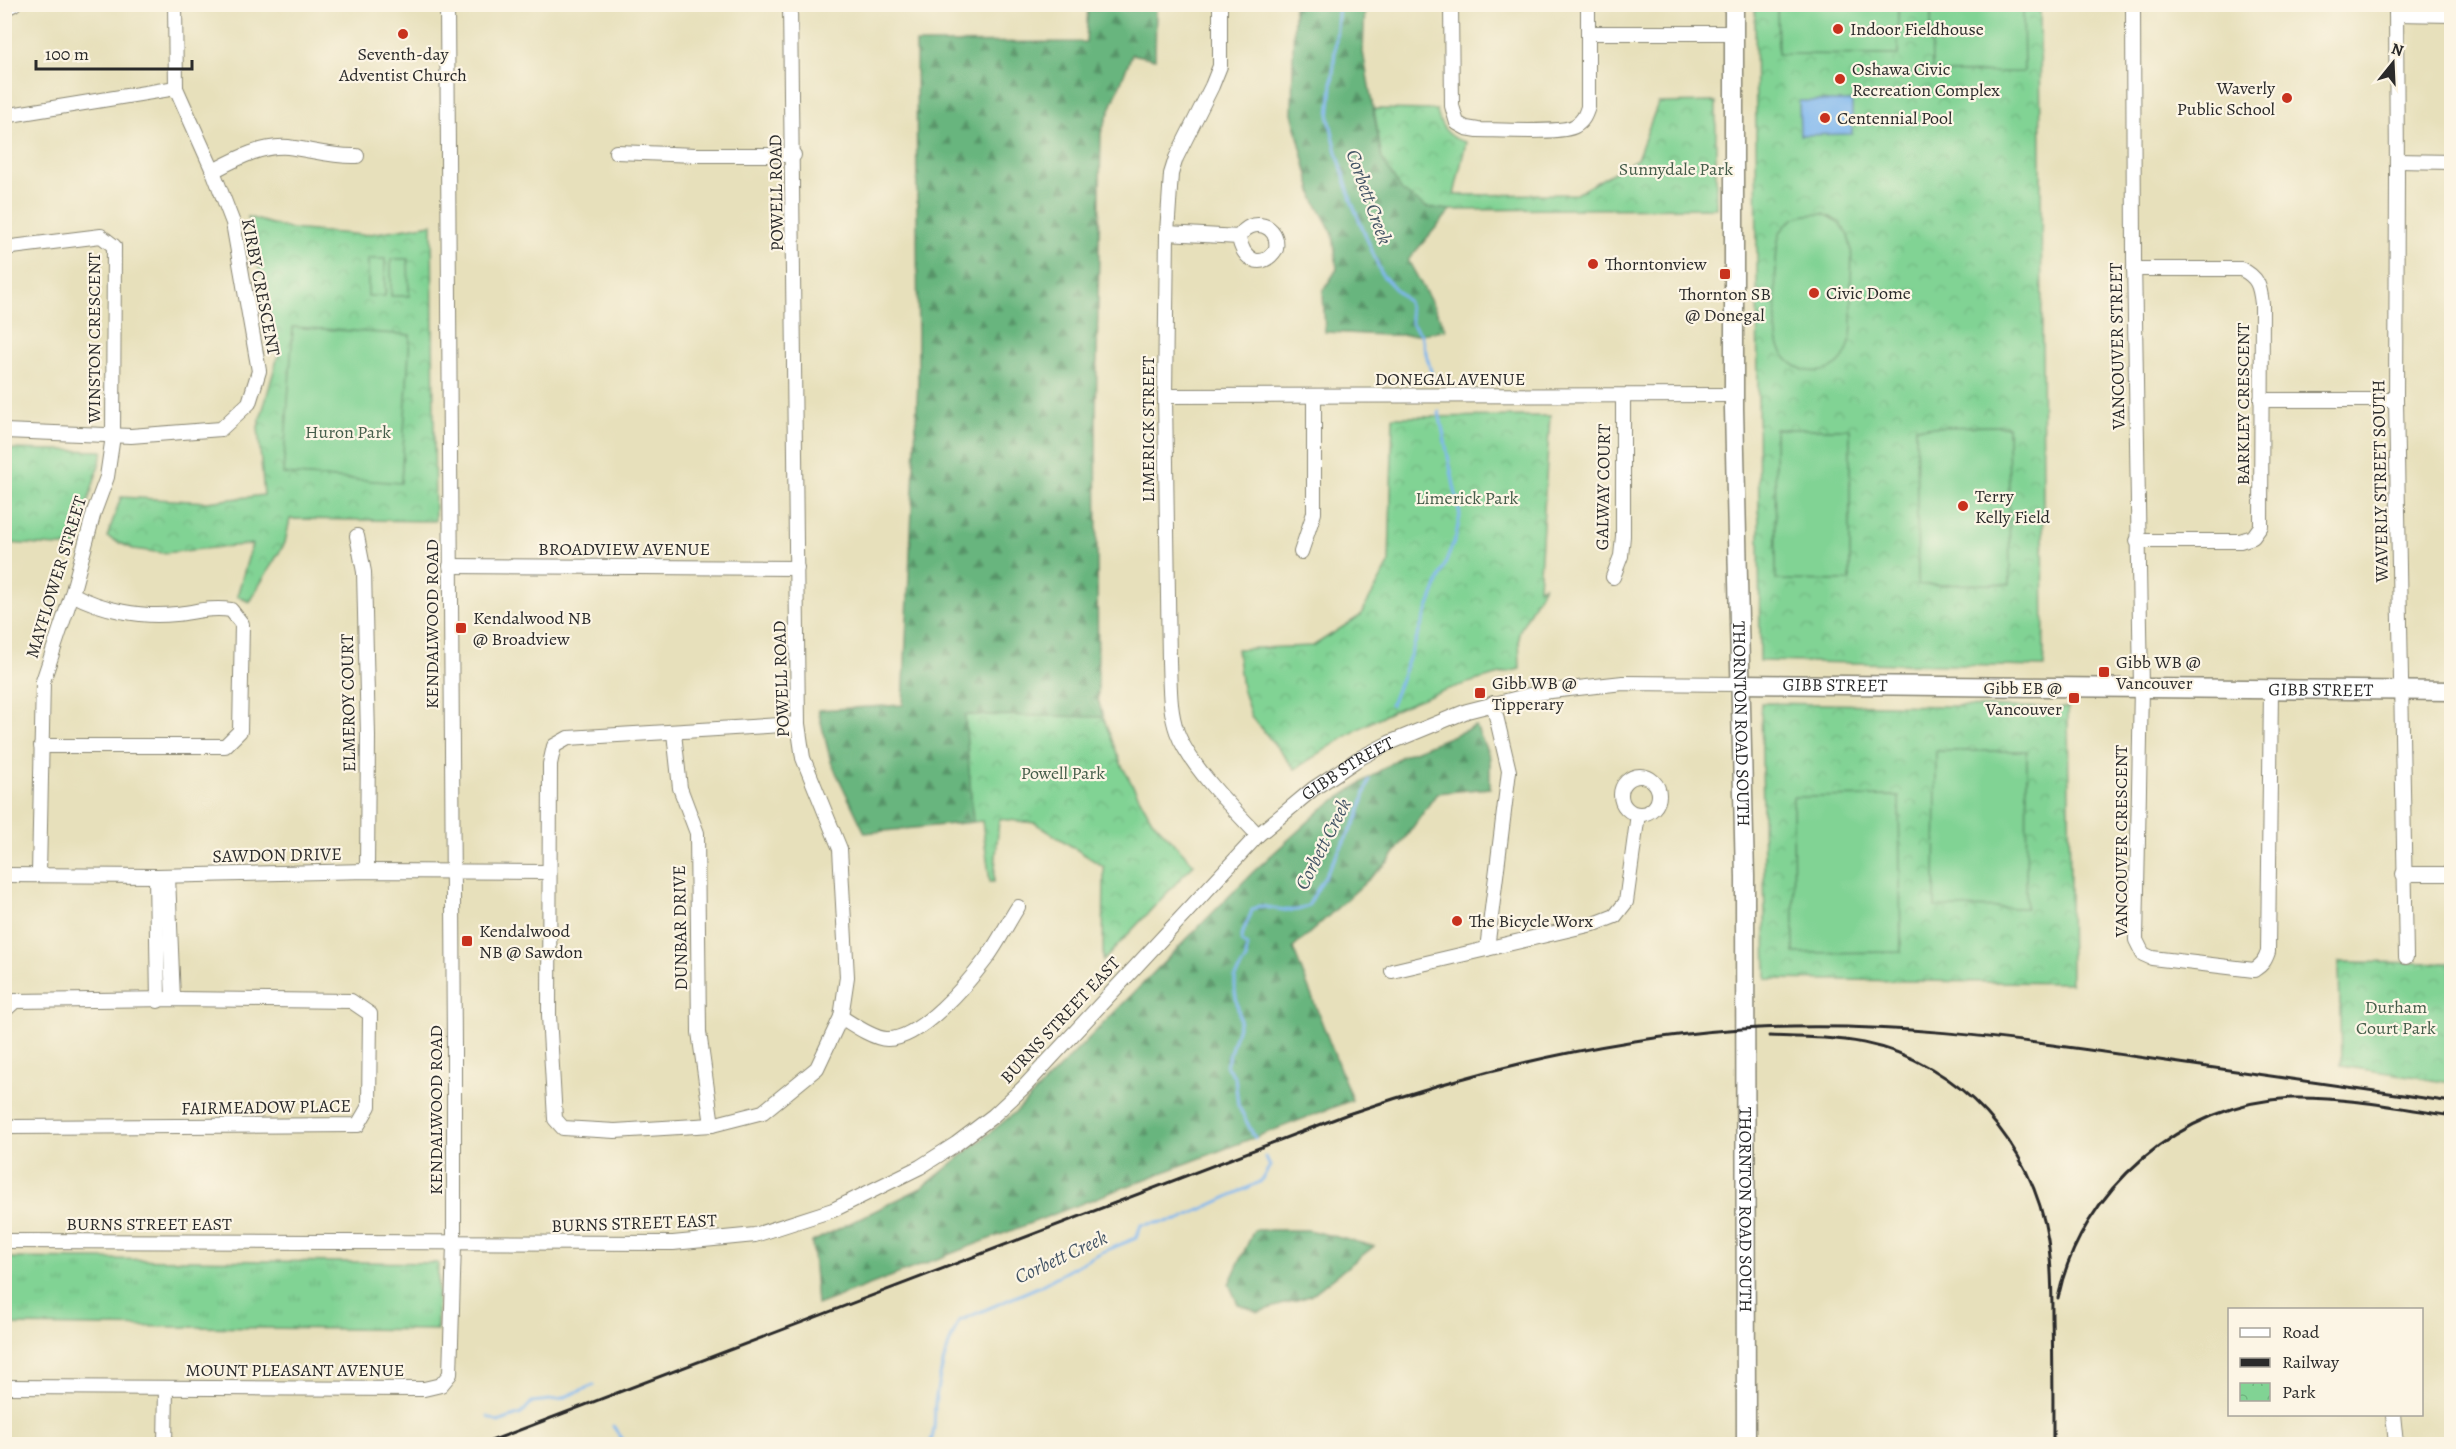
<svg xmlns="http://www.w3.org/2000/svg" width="2456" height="1449" viewBox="0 0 2456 1449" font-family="Alegreya,serif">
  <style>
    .grass { fill: url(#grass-tufts); stroke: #567f60; stroke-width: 1.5 }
    .forest { fill: url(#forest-firs); stroke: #4a7054; stroke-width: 1.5 }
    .park { fill: url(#park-crowns); stroke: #567f60; stroke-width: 1.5 }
    .pitch { fill: #81d394; stroke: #567f60; stroke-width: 1.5 }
    .water { fill: #7fb7ef; stroke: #55718d; stroke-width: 1.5 }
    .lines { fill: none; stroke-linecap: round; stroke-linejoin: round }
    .stream { stroke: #7fb7ef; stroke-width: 3 }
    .minor-casing { stroke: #898673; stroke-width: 16 }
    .major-casing { stroke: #898673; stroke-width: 21 }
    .minor { stroke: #fff; stroke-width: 14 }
    .major { stroke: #fff; stroke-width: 18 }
    .rail { stroke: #2b2b2b; stroke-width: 3 }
    .poi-dot { fill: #c8321e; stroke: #fcf5e5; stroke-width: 2 }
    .labels { text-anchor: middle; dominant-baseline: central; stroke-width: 4.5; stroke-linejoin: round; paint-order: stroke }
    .poi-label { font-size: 18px; fill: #2b2b2b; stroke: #fcf5e5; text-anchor: start }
    .park-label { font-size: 18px; fill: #455d4a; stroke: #fcf5e5 }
    .street-label { font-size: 18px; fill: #2b2b2b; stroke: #fcf5e5 }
    .water-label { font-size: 20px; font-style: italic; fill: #456; stroke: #fcf5e5 }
  </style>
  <defs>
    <pattern id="grass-tufts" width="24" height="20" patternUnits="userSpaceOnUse" patternTransform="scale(1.5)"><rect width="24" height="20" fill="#81d394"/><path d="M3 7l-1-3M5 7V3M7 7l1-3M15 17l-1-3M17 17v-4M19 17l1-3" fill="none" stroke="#70b580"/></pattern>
    <pattern id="forest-firs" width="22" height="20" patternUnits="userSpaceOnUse" patternTransform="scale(1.5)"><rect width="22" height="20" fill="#68b57e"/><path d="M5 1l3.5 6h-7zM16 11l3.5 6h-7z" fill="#569367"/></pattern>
    <pattern id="park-crowns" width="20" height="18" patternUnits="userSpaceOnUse" patternTransform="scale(1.5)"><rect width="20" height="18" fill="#81d394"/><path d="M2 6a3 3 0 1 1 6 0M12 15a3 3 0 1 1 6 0" fill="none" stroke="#70b580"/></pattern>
  </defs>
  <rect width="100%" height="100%" fill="#fcf5e5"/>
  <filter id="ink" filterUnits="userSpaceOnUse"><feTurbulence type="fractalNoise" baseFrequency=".0167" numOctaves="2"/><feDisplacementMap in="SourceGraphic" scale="12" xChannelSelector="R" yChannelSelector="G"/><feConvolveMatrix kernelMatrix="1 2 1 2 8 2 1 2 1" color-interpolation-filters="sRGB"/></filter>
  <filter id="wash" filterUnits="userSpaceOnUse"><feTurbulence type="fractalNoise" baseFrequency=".008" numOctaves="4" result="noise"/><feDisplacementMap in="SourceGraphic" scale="24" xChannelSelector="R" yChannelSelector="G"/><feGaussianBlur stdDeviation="1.35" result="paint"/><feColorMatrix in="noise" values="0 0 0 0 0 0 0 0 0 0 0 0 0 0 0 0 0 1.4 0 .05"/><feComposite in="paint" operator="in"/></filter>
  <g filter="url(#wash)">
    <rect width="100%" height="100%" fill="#e7e0bb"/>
    <path class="grass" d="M5,1258l433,5 -1,67 -432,-5z"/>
    <g class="forest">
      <path d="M1088,5h68l-1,54 -23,-5 -31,79 -5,286 2,280 5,18 -137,-2 7,107 -108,11 -34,-71 -13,-52 85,-5 15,-325 -2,-337 170,-1z"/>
      <path d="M1294,5h71l-2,47 19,107 44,48 25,3 -43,50 38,69c-38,11 -81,4 -121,3l-2,-41 14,-22 -4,-35 -19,-35 -22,-86z"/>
      <path d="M1476,726l14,32v30l-53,5 -48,68 -96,87 59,152 -535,205 -5,-63 111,-55 95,-77 235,-238 69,-63 80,-53z"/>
      <path d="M1254,1230h54l66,16 -64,50 -52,16 -20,-8 -9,-20z"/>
    </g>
    <g class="park">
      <path d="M1755,5h285l4,662 -284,-6z"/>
      <path d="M1716,102v106l-265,2 -25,-3 -24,-16 -20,-32 -8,-50 63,1c2,16 13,29 29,32l-12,53 122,-1 61,-35 21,-56z"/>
      <path d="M248,217l41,12 75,6 68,-11 3,297 -145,-2 -5,24 -36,59 -12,-6 15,-52 -89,9 -30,-4 -26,-12 14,-40 86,5 57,-7 -6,-68 20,-71z"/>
      <path d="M1550,416l-11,172 5,-2 -25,46 1,37c-40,10 -81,21 -118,38 -38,16 -72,40 -107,62l-44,-53 -9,-28 -5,-39 76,-3 47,-30 29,-52 4,-147z"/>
      <path d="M5,449l98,2 -28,96 -68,-4 -2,14z"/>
      <path d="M1761,703l307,5 3,275 -305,-4z"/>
      <path d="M965,715l138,2 19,49 30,54 42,44 -91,97 1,-94 -69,-44 -36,-4 -5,63h-4l-8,-61 -9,1z"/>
      <path d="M2339,962l112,1v119l-110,-16z"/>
    </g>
    <g class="pitch">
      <path d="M1777,5h121v50l-120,-1z"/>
      <path d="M1931,5h92l1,67 -92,1z"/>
      <path d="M1824,214c10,4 18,10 23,20 7,14 4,35 4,50 1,33 10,93 -42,87 -13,-2 -25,-12 -30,-25 -5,-13 -4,-89 -1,-105 1,-6 3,-11 8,-16 10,-11 23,-10 38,-11z"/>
      <rect x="368" y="259" width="17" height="37"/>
      <path d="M391,259h17l1,37h-18z"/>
      <path d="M293,327l117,8 -9,148 -118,-9z"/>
      <path d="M2008,426l2,158 -92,1 -2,-158z"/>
      <path d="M1775,429h75v152l-74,-1z"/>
      <path d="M1936,751h91l-1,157 -91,-1z"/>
      <path d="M1899,796l2,156 -107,1 -1,-156z"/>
    </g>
    <path class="water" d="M1799,101h53v33l-52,1z"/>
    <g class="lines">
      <g class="stream">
        <path d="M1339,4l-10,114 8,34 15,51 30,72 26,27 4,22 9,10 13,49"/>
        <path d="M1391,705l65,-169 4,-21 -21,-103"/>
        <path d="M1255,1138l-17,-33 -3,-28 -9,-11 14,-46 -5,-28v-15l11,-18 1,-13 -5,-4c-1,-13 7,-20 10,-32l7,-4c17,2 34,9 49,0l50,-89 11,-37"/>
        <path d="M488,1417l10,5 23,-8 11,-12 28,-3 34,-14"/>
        <path d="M613,1426l13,18"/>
        <path d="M930,1444c6,-14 4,-26 5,-41 4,-30 11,-55 24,-82l79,-34 64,-35 34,-14 5,-13 37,-5 22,-10 60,-28 10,-16 -5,-9"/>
      </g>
    </g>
  </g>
  <g filter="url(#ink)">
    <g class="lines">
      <g class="minor-casing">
        <g id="minor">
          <path d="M790,4l8,720 5,34 37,91 7,128 -6,40 -24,51 -54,44 -51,13 -97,6 -52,-3 -8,-9 -6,-104 1,-251 4,-18 14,-8 230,-14"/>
          <path d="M1220,4v62l-8,20 -36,72 -5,16 -4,59 -2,163 4,266c1,23 0,48 8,70 12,33 56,77 81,103"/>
          <path d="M1451,4l1,102 5,17 9,5 12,2c18,0 85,4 97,-4 8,-5 10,-10 13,-19v-103"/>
          <path d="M2133,4l1,254 7,430 -5,252 7,14 9,4 102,12c8,-5 11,-9 14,-18l3,-263"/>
          <path d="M2396,4l1,172 -1,224 10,557"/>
          <path d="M4,9l10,-5"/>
          <path d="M2396,14l56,1"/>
          <path d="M1588,33h146"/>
          <path d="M4,116l172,-28"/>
          <path d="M616,152l80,3h98"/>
          <path d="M2397,161l55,1"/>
          <path d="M213,171c23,-12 48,-26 75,-24 23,3 45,10 69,9"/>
          <path d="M1167,233l72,4c12,-21 41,-13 37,12 -14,22 -34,11 -37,-12"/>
          <path d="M4,248l97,-12 13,10 -1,190 -6,41 -13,35 -22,82 -29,87 -4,193"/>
          <path d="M2134,269h107c17,8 19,17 21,35l-1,222 -8,11 -13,4h-103"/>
          <path d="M1165,396l569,-1"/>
          <path d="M2261,400h135"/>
          <path d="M4,431l127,5 90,-7 28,-26 10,-32 -26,-148 -20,-52 -37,-83 -1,-84"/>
          <path d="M357,536l7,36 4,164 -1,135"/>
          <path d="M1301,552l13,-39v-116"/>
          <path d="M450,566l347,2"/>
          <path d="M1613,577l8,-21 2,-20v-139"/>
          <path d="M674,733l6,55 17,45 2,199 13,93"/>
          <path d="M41,746h184l15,-15 2,-107 -11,-14c-20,-3 -36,2 -55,4 -35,4 -74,-4 -104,-20"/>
          <circle cx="1640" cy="795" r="19"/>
          <path d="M2403,874h49"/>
          <path d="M4,875l152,1 211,-5 182,1"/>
          <path d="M156,876l2,125"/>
          <path d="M168,876l5,123"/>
          <path d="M1487,949l22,-178 -16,-68"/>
          <path d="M1392,971l205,-48 18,-7 11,-14 12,-88"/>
          <path d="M4,1011l11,-10 158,-2 178,2 19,13 -1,92 -11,19 -348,2 -6,-3"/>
          <path d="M841,1017c11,7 33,22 46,22 33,1 81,-56 99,-80 12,-16 21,-35 32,-52"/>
          <path id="s1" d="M4,1241l669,2 82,-8 78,-25 87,-43 36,-23 37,-28 31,-29 234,-252 55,-46 45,-30 31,-16 78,-32 75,-19 81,-9 118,1"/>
          <path d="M4,1387l420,2 17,-4 9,-11 4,-130v-196l-7,-1044"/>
          <path d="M2393,1414l3,30"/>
          <path d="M165,1444l1,-56"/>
        </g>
      </g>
      <g class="major-casing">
        <g id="major">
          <path id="s2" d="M1734,4v405l11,468 1,567"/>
          <path id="s3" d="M1741,684l711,7"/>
        </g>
      </g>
      <use href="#minor" class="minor"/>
      <use href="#major" class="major"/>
      <g class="rail">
        <path d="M1769,1036c32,1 64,1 95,7 96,19 169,102 184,197 4,26 4,51 4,77 1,43 1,85 1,127"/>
        <path d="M2058,1298c22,-108 124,-196 235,-200 53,-1 107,10 159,18"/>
        <path d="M483,1444l865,-330c128,-44 258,-76 394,-85 136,-9 269,9 403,29 102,14 204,29 307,44"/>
      </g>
    </g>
  </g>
  <g class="poi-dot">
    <circle cx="1838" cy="29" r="6"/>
    <circle cx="403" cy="34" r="6"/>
    <circle cx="1840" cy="79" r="6"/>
    <circle cx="2287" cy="98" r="6"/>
    <circle cx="1825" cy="118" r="6"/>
    <circle cx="1593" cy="264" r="6"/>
    <rect x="1719" y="268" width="12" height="12" rx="3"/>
    <circle cx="1814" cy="293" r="6"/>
    <circle cx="1963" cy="506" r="6"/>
    <rect x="455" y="622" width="12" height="12" rx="3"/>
    <rect x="2098" y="666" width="12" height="12" rx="3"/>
    <rect x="1474" y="687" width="12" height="12" rx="3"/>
    <rect x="2068" y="692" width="12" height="12" rx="3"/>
    <circle cx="1457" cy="921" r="6"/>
    <rect x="461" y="935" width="12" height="12" rx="3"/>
  </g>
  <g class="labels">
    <g class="poi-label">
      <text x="1850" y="29">Indoor Fieldhouse</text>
      <text x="403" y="54" text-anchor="middle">Seventh-day<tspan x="403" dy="21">Adventist Church</tspan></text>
      <text x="1852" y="69">Oshawa Civic<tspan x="1852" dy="21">Recreation Complex</tspan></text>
      <text x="2275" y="88" text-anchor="end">Waverly<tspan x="2275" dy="21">Public School</tspan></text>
      <text x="1837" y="118">Centennial Pool</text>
      <text x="1605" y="264">Thorntonview</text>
      <text x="1826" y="293">Civic Dome</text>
      <text x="1725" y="294" text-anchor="middle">Thornton SB<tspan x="1725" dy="21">@ Donegal</tspan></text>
      <text x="1975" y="496">Terry<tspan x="1975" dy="21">Kelly Field</tspan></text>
      <text x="473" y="618">Kendalwood NB<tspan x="473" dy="21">@ Broadview</tspan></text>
      <text x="2116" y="662">Gibb WB @<tspan x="2116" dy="21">Vancouver</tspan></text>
      <text x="1492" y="683">Gibb WB @<tspan x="1492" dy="21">Tipperary</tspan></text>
      <text x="2062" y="688" text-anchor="end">Gibb EB @<tspan x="2062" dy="21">Vancouver</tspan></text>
      <text x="1469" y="921">The Bicycle Worx</text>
      <text x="479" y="931">Kendalwood<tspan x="479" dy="21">NB @ Sawdon</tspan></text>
    </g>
    <g class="park-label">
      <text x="1676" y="169">Sunnydale Park</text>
      <text x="348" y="432">Huron Park</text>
      <text x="1467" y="498">Limerick Park</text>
      <text x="1063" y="773">Powell Park</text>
      <text x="2396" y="1007">Durham<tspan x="2396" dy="21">Court Park</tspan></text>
    </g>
    <g class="street-label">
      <text transform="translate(776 193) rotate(-91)">POWELL ROAD</text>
      <text transform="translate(261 287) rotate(79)">KIRBY CRESCENT</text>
      <text transform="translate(94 338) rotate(-90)">WINSTON CRESCENT</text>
      <text transform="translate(2117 346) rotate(-91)">VANCOUVER STREET</text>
      <text x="1450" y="379">DONEGAL AVENUE</text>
      <text transform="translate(2243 404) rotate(-90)">BARKLEY CRESCENT</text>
      <text transform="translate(1148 429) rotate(-90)">LIMERICK STREET</text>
      <text transform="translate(2380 481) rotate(-91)">WAVERLY STREET SOUTH</text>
      <text transform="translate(1603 487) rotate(-89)">GALWAY COURT</text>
      <text x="624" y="549">BROADVIEW AVENUE</text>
      <text transform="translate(56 577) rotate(-73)">MAYFLOWER STREET</text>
      <text transform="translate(432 624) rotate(-90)">KENDALWOOD ROAD</text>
      <text transform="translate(781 679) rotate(-92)">POWELL ROAD</text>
      <text stroke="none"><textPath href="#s3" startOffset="94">GIBB STREET</textPath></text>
      <text stroke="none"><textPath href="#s3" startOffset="580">GIBB STREET</textPath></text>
      <text transform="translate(348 703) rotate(-91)">ELMEROY COURT</text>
      <text stroke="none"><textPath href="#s2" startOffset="720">THORNTON ROAD SOUTH</textPath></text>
      <text stroke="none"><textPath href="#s1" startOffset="1518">GIBB STREET</textPath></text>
      <text transform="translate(2121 841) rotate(-90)">VANCOUVER CRESCENT</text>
      <text transform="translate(277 855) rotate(-1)">SAWDON DRIVE</text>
      <text transform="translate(680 928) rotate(-91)">DUNBAR DRIVE</text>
      <text transform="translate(1060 1020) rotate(-47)">BURNS STREET EAST</text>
      <text transform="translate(266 1107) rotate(-1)">FAIRMEADOW PLACE</text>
      <text transform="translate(436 1110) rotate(-90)">KENDALWOOD ROAD</text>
      <text stroke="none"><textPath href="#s2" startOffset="1206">THORNTON ROAD SOUTH</textPath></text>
      <text transform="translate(634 1223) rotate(-2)">BURNS STREET EAST</text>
      <text x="149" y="1224">BURNS STREET EAST</text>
      <text x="295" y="1370">MOUNT PLEASANT AVENUE</text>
    </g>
    <g class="water-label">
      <text transform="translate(1369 197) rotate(70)">Corbett Creek</text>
      <text transform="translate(1323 844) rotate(-63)">Corbett Creek</text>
      <text transform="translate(1061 1257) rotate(-25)">Corbett Creek</text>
    </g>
  </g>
  <rect width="2456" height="1449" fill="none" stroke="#fcf5e5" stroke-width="24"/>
  <rect x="2228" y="1308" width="195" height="108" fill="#fcf5e5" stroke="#a8a49b" stroke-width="1.5"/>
  <rect x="2240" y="1328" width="30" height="9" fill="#ffffff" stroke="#a8a49b" stroke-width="1.5"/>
  <text x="2282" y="1338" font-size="18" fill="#2b2b2b">Road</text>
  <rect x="2240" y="1358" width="30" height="9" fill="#2b2b2b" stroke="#a8a49b" stroke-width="1.5"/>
  <text x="2282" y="1368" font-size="18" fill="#2b2b2b">Railway</text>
  <rect x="2240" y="1383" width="30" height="18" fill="url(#park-crowns)" stroke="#a8a49b" stroke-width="1.5"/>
  <text x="2282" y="1398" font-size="18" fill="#2b2b2b">Park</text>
  <g transform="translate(2393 63) rotate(18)" stroke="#fcf5e5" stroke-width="4.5" paint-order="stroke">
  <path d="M0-4.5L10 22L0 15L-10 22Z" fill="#2b2b2b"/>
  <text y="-9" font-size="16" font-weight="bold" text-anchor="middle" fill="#2b2b2b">N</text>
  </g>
  <path d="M36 60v9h156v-9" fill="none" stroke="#2b2b2b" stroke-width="3"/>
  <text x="45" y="60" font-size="18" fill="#2b2b2b" stroke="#fcf5e5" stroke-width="4.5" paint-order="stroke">100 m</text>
</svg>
